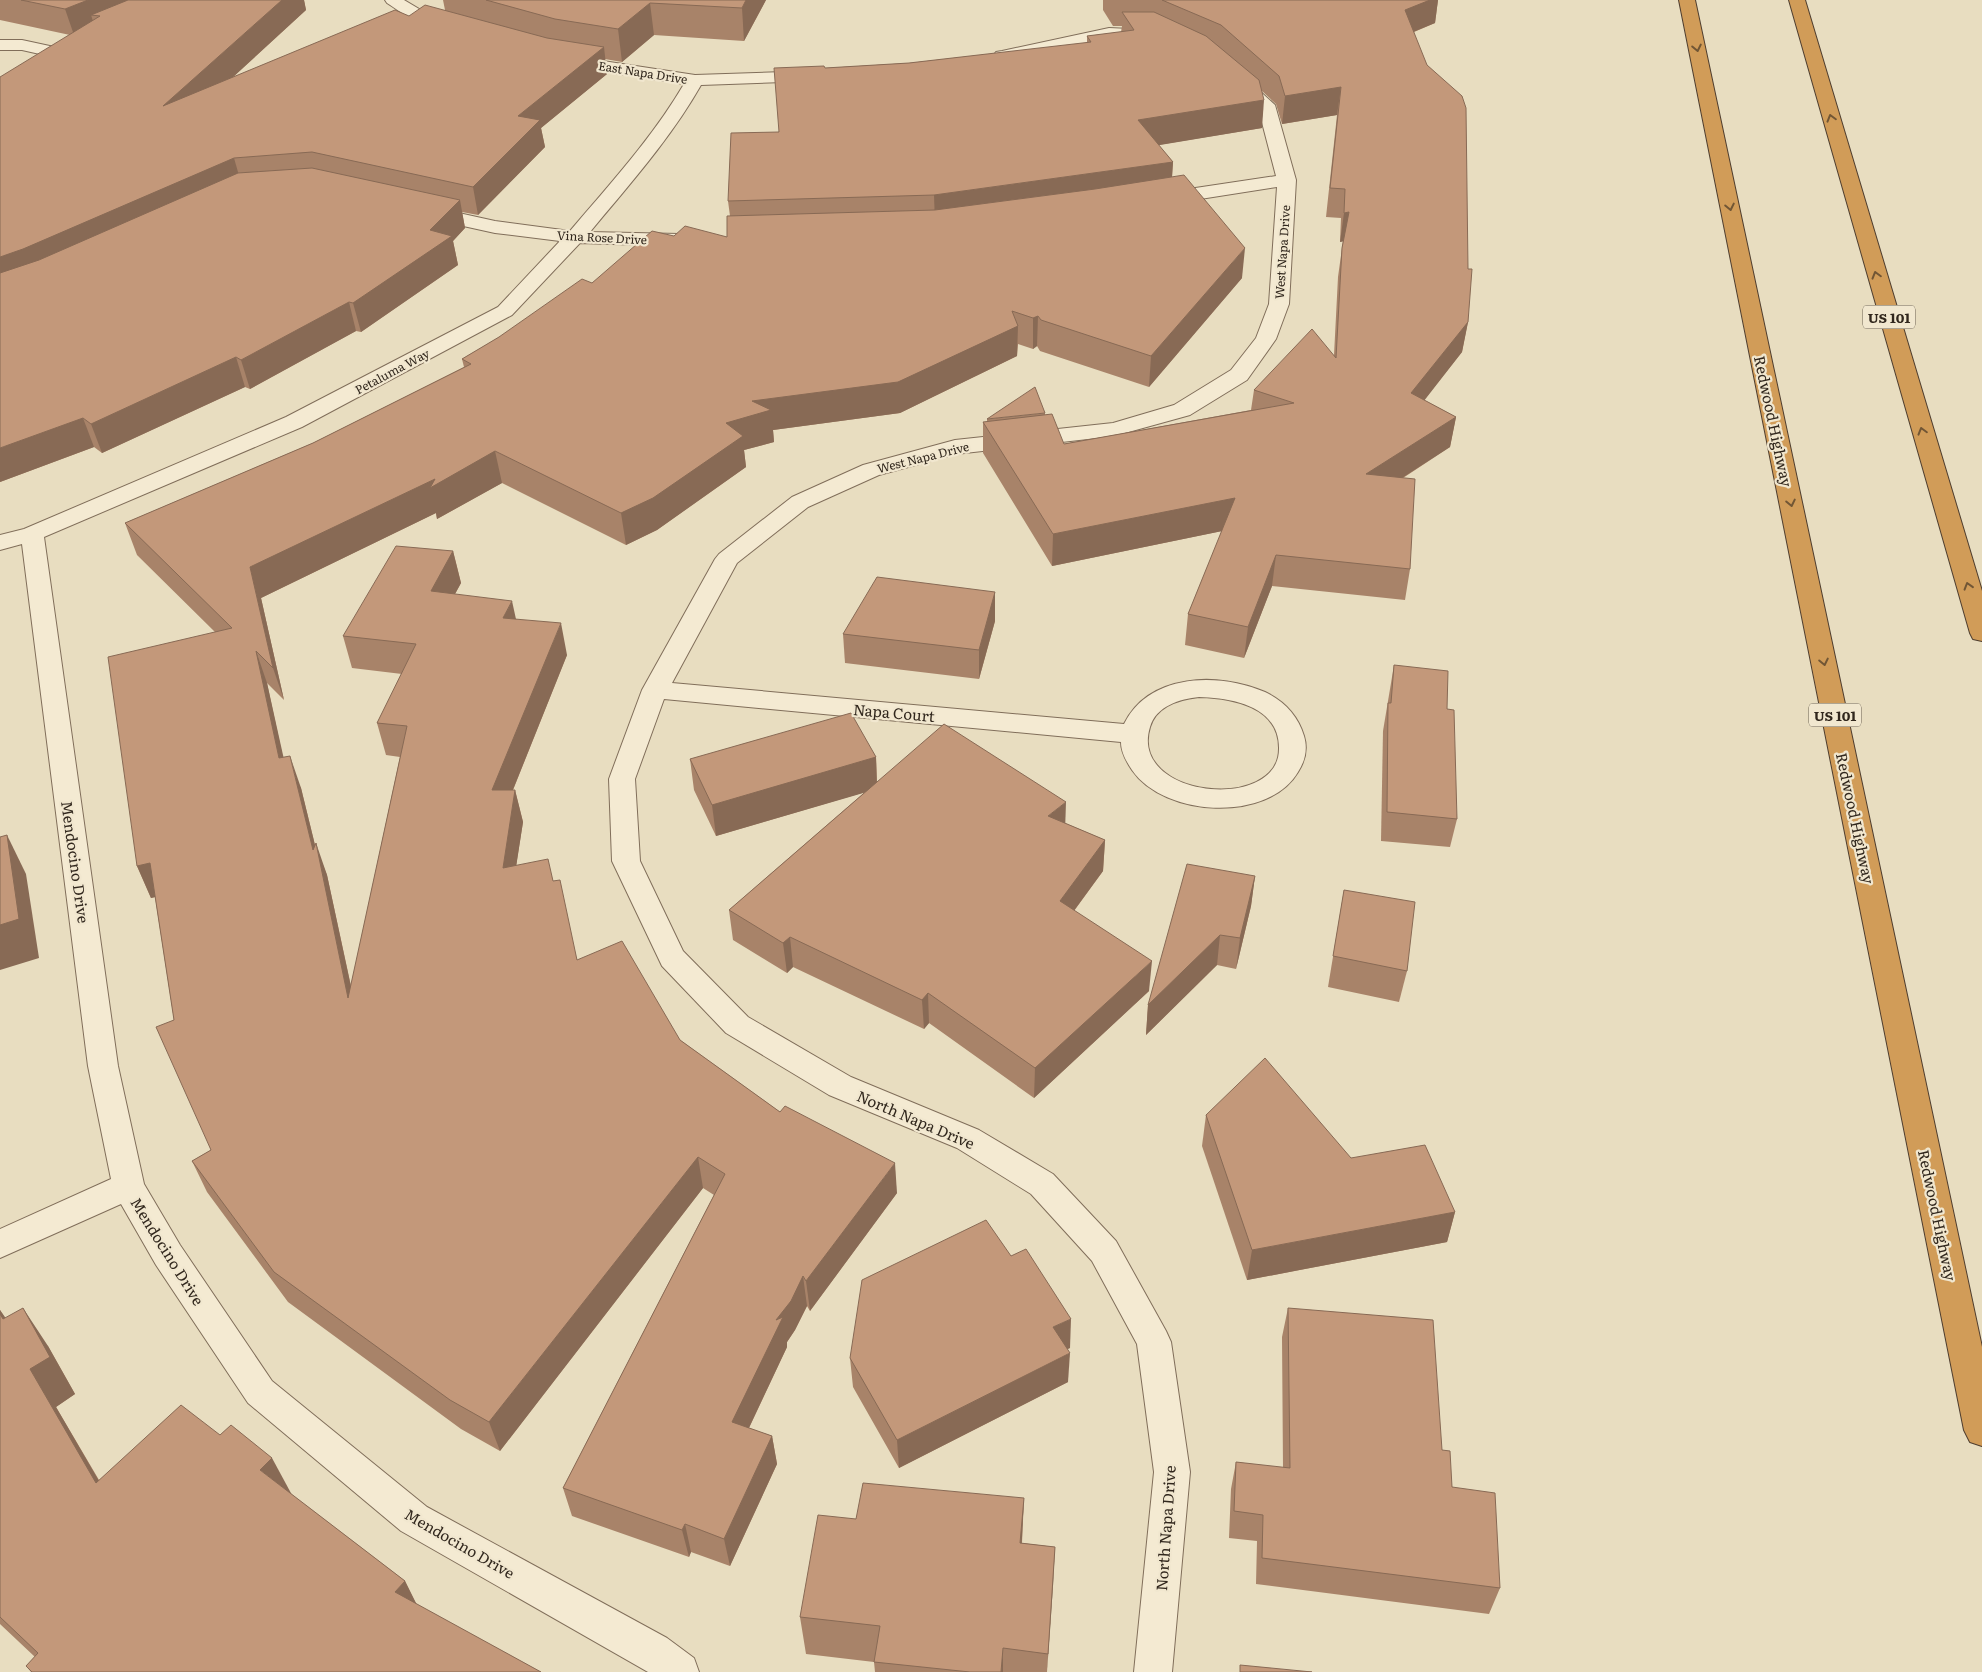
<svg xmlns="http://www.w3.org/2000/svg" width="1982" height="1672" viewBox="0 0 1982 1672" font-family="Literata,serif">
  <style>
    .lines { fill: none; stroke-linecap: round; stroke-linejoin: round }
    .minor-casing { stroke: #806e5a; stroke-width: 2 }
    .highway-casing { stroke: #4e3d2e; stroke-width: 2 }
    .minor { fill: #f4ead2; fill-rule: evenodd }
    .highway { fill: #d19c58; fill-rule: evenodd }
    .wall { fill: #a88369 }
    .shaded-wall { fill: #886a55 }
    .building { fill: #c3987a; stroke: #886a55 }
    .oneway { stroke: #715635 }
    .labels { text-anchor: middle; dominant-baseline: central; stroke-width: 4.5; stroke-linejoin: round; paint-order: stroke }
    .far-street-label { font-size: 12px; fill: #31271d; stroke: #f1e7cf }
    .shield { fill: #f1e7cf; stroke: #6b6152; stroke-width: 1 }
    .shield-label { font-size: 14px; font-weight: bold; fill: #31271d }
    .street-label { font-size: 15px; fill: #31271d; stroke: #f1e7cf }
  </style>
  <rect width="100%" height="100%" fill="#e8ddc0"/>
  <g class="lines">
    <g class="minor-casing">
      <g id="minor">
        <path d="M385,0h19l32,19 16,5 2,4 -2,4c-22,5 -47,-18 -65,-29z"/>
        <path d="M1109,28l21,1 2,4 -2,4 -21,1 -107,23 -6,-1 -3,-4 3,-4 6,-1z"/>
        <path d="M0,40h22l37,8 3,4 -3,4 -6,1 -31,-7h-22z"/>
        <path d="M570,56l125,19 118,-4 6,1 3,4 -3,4 -6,1 -112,4c-30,53 -72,100 -111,147l89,2 7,2 3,4 -3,4 -7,2 -99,-3 -68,72 -210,112 -258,110 74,529 26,118 36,61 92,136 155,126 240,131 27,20 5,14h-51l-247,-141 -153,-128 -92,-138 -35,-61 -121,54v-29l111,-50 -23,-113 -66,-522 -22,6v-15l24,-6 262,-112 212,-110 62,-66 -65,-8 -68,-15 -7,-2 -3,-4 3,-4 7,-2 68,15 75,10c40,-47 83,-94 114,-147l-120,-19 -3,-4 3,-4z"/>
        <path d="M1236,74l6,1 33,30 21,75 -7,124 -13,35 -29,41 -57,35 -76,21 -158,18 -77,21 -71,32 -71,56 -65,120 452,41c25,-51 95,-52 141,-32 19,9 33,24 39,44 4,13 1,25 -6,36 -30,51 -134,45 -166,-2 -6,-9 -11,-18 -11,-28l-457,-43 -29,80 5,82 43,90 65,66 103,60 128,53 74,44 63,67 50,90 5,11 19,130 -18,200h-38l20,-200 -17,-128 -45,-83 -61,-67 -74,-46 -128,-53 -103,-62 -64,-67 -50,-105 -3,-82 33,-89 73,-131 4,-5 73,-57 71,-32 92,-25 158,-17 61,-18 57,-35 25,-32 13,-34 8,-117 -115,18 -7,-2 -3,-4 3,-4 7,-2 114,-17 -18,-69 -31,-28 3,-4zM1199,697c33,1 80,9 80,51 1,65 -151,50 -129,-21 6,-21 30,-28 49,-30z"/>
      </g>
    </g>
    <g class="highway-casing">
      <g id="highway">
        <path d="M1679,0h16l287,1347v99l-12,-4 -6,-12z"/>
        <path d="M1789,0h16l177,591v50l-9,-2 -3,-6z"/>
      </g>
    </g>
    <use href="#minor" class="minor"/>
    <use href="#highway" class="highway"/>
  </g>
  <g class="wall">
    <path d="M0,0h304l2,10 -73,67 176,-61 36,-6 -2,-10h323l-22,41 -90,-6 -32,27 -17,-3 2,15 -66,54 4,19 -67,68 -16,-3 3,16 -12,13 5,24 -97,67 -5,-1 -106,58 -5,-2 -143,66 -8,-6 -94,35 70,-447 -70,-15z"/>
    <path d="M1103,0h335l-3,23 -21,9 54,290 -6,30 -38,48 32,17 -6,30 -47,31 7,91 -5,31 -133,-14 -28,72 -59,-13 3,-31 34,-83 -170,35 -69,-113v-31h4v-3l58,-6v2l19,29 187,-34 3,-20 80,-35 4,-78 5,-36 -3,1 1,-24 -15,-1 11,-102 -55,9 -6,-20 -14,-13v37l-104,17 15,17 -1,15 70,101 -93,109 -109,-36 -3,-5 -4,3 -15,-5 -1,12 -117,57 -127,17 1,12 -30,8 2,17 -89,63 -31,15 -124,-62 -65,36 -1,-6 -175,85 23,102 -17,-17 16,75 18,30 14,57 12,30 24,111 49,-229 -14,-2 -9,-32 25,-49 -50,-6 -9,-32 110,-85 8,32 -6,11 61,25 51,36 -54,135h2l8,32 -7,44 37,15 24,79 103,80 100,72 117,81 -87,118 -3,-5 -12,24 -8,12v5l-38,81 23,8 5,28 -47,102 -39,-14 -2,5 -117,-41 -9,-28 151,-293 -11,-7 -203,263 -39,-22 -173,-127 -81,-110 -15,-31 19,-11 -37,-130 -19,-123 -4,1 -14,-32 78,-234 -78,-77 -12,-32 188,-80 151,-76 -2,-8 130,-76 82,-47 53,1 3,-21 -2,-15 97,-133 84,-5 178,-20v-7l34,-4 1,-6h-9l-10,-16z"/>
    <path d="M995,592v29l-16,58 -134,-16 -2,-29z"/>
    <path d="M1394,665l53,44 10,110 -7,28 -69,-6 2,-110z"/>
    <path d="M876,757l1,25 188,41 40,17 -2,31 -29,40 75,80 -115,107 -105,-75 -5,6 -131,-62 -6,6 -54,-33 -4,-30 136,-118 -149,44 -22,-46 -4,-31z"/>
    <path d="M1255,876l-4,30 -15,63 -19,-4 -71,70 2,-30z"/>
    <path d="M1344,890l63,81 -8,31 -71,-15z"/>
    <path d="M1206,1115l145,43 104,54 -8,30 -200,38 -45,-134z"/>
    <path d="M1288,1308l154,142 10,37 48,101 -11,26 -233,-30 1,-43 -28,-3 2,-49 5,-27 47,6 -1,-131z"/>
    <path d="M0,1310l5,8 43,28 27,48 -19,13 43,73 192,14 114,87 11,23 125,68h-510l-5,-6 9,-9 -35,-33z"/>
    <path d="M1070,1348l-3,1 1,33 -169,86 -46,-81 -3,-29z"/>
    <path d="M1024,1498l-2,45 33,4 -8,125h-172l-1,-10 -68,-8 -6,-37 56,-98z"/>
  </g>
  <g class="shaded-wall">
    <path d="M88,0h72l-60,16 -9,-1 4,12 -21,8 -9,-26z"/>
    <path d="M282,0h22l2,10 -134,123 -9,-27z"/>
    <path d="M746,0h20l-22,41 -2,-33z"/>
    <path d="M1426,0h12l-3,23 -34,14 4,-27z"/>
    <path d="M650,3l4,32 -32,27 -4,-33z"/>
    <path d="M604,47l3,27 -66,54 4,19 -67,68 -5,-28 45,-71z"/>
    <path d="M1341,87l-4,28 -55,9 3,-28z"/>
    <path d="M1264,100l-2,28 -126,21 2,-29z"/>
    <path d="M234,158l8,28 -242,103v-32z"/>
    <path d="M1173,162l-2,29 -236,33 -1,-29z"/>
    <path d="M460,200l5,28 -12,13 5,24 -97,67 -8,-29 77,-73z"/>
    <path d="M1349,212l-4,29 -5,1 4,-29z"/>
    <path d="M1245,248l-3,30 -93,109 2,-31z"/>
    <path d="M349,302l7,29 -106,58 -9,-29z"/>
    <path d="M1038,316l-1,30 -4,3v-31z"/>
    <path d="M1468,322l-6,30 -56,72 5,-31z"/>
    <path d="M1018,326l-1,30 -117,57 -127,17 1,12 -30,8 2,17 -89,63 -31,15 -5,-32 131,-112z"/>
    <path d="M236,357l9,30 -143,66 -11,-29z"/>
    <path d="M1456,417l-6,30 -90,58 6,-31z"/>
    <path d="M83,418l11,29 -94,35v-34z"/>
    <path d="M495,451l7,32 -65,36 -1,-6 -175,85 23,102 -11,-32 -23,-101 185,-88z"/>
    <path d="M1235,498l-3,31 -180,37 1,-32z"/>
    <path d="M453,551l8,32 -22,40 -8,-32z"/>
    <path d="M1276,555l-4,31 -28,72 4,-31z"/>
    <path d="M995,592v29l-16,58v-29z"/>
    <path d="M512,601l7,32 -16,-15z"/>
    <path d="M561,623l6,32 -67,167 -8,-32z"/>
    <path d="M256,651l11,32 24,108 -12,-33z"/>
    <path d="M290,756l11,32 23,94 -11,-32z"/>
    <path d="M876,757l1,32 -161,47 -4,-31z"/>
    <path d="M515,790l8,32 -12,78 -8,-32z"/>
    <path d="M1066,802l-1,30 -17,-16z"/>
    <path d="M7,835l19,39 13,84 -39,12v-45z"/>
    <path d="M1105,840l-2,31 -44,60 1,-30z"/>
    <path d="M316,843l11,32 33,154 -12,-31z"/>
    <path d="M150,863l14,32 -13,3 -14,-32z"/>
    <path d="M1255,876l-4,30 -15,63 4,-31z"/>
    <path d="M1220,935l-3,30 -71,70 2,-30z"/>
    <path d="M790,937l3,30 -6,6 -4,-30z"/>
    <path d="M1152,961l-3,30 -115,107 1,-30z"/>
    <path d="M928,993l1,30 -5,6 -2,-29z"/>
    <path d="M698,1157l5,31 -203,263 -11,-29z"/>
    <path d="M895,1163l2,30 -87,118 -4,-30z"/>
    <path d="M1455,1212l-8,30 -200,38 5,-30z"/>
    <path d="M803,1276l4,30 -12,24 -8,12v5l-49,104 -6,-29 44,-102z"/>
    <path d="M23,1308l25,38 27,48 -19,13 65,112 -25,-36 -66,-114z"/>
    <path d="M0,1310l14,20 -11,-11 -3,-5z"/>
    <path d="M1071,1319l-1,29 -18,8 1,-29z"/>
    <path d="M1070,1353l-2,29 -169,86 -2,-28z"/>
    <path d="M772,1436l5,28 -47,102 -6,-27z"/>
    <path d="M272,1458l20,37 -32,-25z"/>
    <path d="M1024,1498l-2,39 -3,44 1,-38z"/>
    <path d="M685,1524l6,28 -2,5 -7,-27z"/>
    <path d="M1055,1547l-2,39 -6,86 1,-18z"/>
    <path d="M405,1581l17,34 -27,-23z"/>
    <path d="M1003,1648v24h-2z"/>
  </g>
  <g class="building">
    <path d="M21,0h67l-23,9z"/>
    <path d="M128,0h154l-119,106 232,-96 14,6 16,-11 122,33 57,9 -86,69 22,4 -67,67 -161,-35 -78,6 -211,91 -23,8v-180l100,-61 -9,-1z"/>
    <path d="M486,0h260l-4,8 -92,-5 -32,26 -63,-10z"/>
    <path d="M1162,0h268l-25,10 22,55 35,31 4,12 2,161h4l-4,53 -57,71 45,24 -90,57 49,5 -5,90 -134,-14 -28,72 -60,-13 47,-116 -182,36 -70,-112 69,-8 12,30 230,-41 -40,-13 58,-61 24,29 6,-110 7,-36 -5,1 1,-24 -15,-1 11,-101 -56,9 -6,-20 -58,-51z"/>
    <path d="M1122,12h32l52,24 53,44 5,20 -126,20 35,42 -239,33 -206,6 3,-68 48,-1 -5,-64 50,-2 1,2 84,-5 182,-21 -4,-6 47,-6z"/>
    <path d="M312,168l148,32 -30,30 22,6 -99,67 -4,-1 -108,58 -5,-3 -145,67 -8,-6 -83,30v-175l39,-13 199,-87z"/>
    <path d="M1184,175l61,73 -94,108 -110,-36 -3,-4 -5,2 -21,-7 6,15 -120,56 -146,19 19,9 -45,13 17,13 -90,62 -32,15 -126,-62 -65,37 5,-9 -185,88 23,101 -17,-17 23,107 11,-2 23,94 3,-7 32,155 59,-272 -30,-3 39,-79 -73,-8 53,-90 57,5 -22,40 81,10 -9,17 58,5 -69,167h23l-12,78 45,-9 5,22 7,-1 17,80 45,-19 58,99 100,72 5,-6 110,57 -89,118 -3,-5 -12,25 -15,19 7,-3 -51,105 40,14 -48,103 -39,-15 -3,6 -119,-42 162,-314 -27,-17 -209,265 -39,-22 -176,-128 -82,-111 19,-11 -55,-123 18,-7 -24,-157 -13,3 -29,-209 124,-29 -107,-105 188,-80 158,-79 -9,-5 37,-22 83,-58 10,4 60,-52 22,5 11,-10 42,11v-21l208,-6 160,-21z"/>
    <path d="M1035,387l10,26 -58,6z"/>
    <path d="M877,577l118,15 -16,58 -136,-16z"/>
    <path d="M1394,665l54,6 -1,38 7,1 3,109 -70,-7 1,-109h3z"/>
    <path d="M851,713l25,44 -164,48 -22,-46z"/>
    <path d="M944,724l122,78 -18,14 57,24 -45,61 92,60 -117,107 -107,-75 -6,7 -132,-63 -7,6 -54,-33z"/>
    <path d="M7,835l12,84 -19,6v-88z"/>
    <path d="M1187,864l68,12 -15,62 -20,-3 -72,70z"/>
    <path d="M1344,890l71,12 -8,69 -74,-15z"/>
    <path d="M1265,1058l86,100 74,-13 30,67 -203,38 -46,-135z"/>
    <path d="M986,1220l25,36 15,-7 45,70 -18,8 17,26 -173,87 -47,-82 12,-78z"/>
    <path d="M23,1308l27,49 -20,12 66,114 85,-78 39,30 11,-10 41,33 -12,12 145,111 -10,11 146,80h-509l-6,-6 12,-13 -38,-36v-303l3,5z"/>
    <path d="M1288,1308l145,12 9,130 8,1 2,36 43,6 5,95 -238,-30 1,-43 -29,-4 2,-49 54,6z"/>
    <path d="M863,1483l161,15 -4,45 35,4 -7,107 -45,-6 -2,24h-31l-96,-10 6,-36 -80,-9 18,-102 38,4z"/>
    <path d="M1240,1665l72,7h-72z"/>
  </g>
  <defs><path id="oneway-chevron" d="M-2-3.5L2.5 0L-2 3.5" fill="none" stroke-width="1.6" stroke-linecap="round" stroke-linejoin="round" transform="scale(1.25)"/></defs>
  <g class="oneway">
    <use href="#oneway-chevron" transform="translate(1697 48) rotate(78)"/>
    <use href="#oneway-chevron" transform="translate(1831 118) rotate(-106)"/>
    <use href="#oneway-chevron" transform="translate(1730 207) rotate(78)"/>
    <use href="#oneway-chevron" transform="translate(1876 275) rotate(-106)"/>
    <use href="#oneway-chevron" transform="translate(1922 431) rotate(-106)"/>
    <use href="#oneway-chevron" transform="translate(1791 503) rotate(78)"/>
    <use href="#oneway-chevron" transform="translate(1968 586) rotate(-107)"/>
    <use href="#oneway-chevron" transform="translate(1824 662) rotate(78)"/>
  </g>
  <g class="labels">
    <g class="far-street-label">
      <text transform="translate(643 72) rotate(9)">East Napa Drive</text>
      <text transform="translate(602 237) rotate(3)">Vina Rose Drive</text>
      <text transform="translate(1282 252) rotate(-86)">West Napa Drive</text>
      <text transform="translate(392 371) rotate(-28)">Petaluma Way</text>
      <text transform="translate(923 457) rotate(-14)">West Napa Drive</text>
    </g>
    <g class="shield">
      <rect x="1863" y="305.5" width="52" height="23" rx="4"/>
      <rect x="1809" y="703.5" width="52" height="23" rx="4"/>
    </g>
    <g class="shield-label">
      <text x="1889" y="317">US 101</text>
      <text x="1835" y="715">US 101</text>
    </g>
    <g class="street-label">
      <text transform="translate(1774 421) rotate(78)">Redwood Highway</text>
      <text transform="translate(894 712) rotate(5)">Napa Court</text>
      <text transform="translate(1856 818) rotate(78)">Redwood Highway</text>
      <text transform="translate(76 862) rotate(82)">Mendocino Drive</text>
      <text transform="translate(916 1119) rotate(23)">North Napa Drive</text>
      <text transform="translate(1938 1215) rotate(78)">Redwood Highway</text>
      <text transform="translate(168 1251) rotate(58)">Mendocino Drive</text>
      <text transform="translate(1165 1528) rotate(-86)">North Napa Drive</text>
      <text transform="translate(460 1543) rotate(30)">Mendocino Drive</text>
    </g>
  </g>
</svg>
